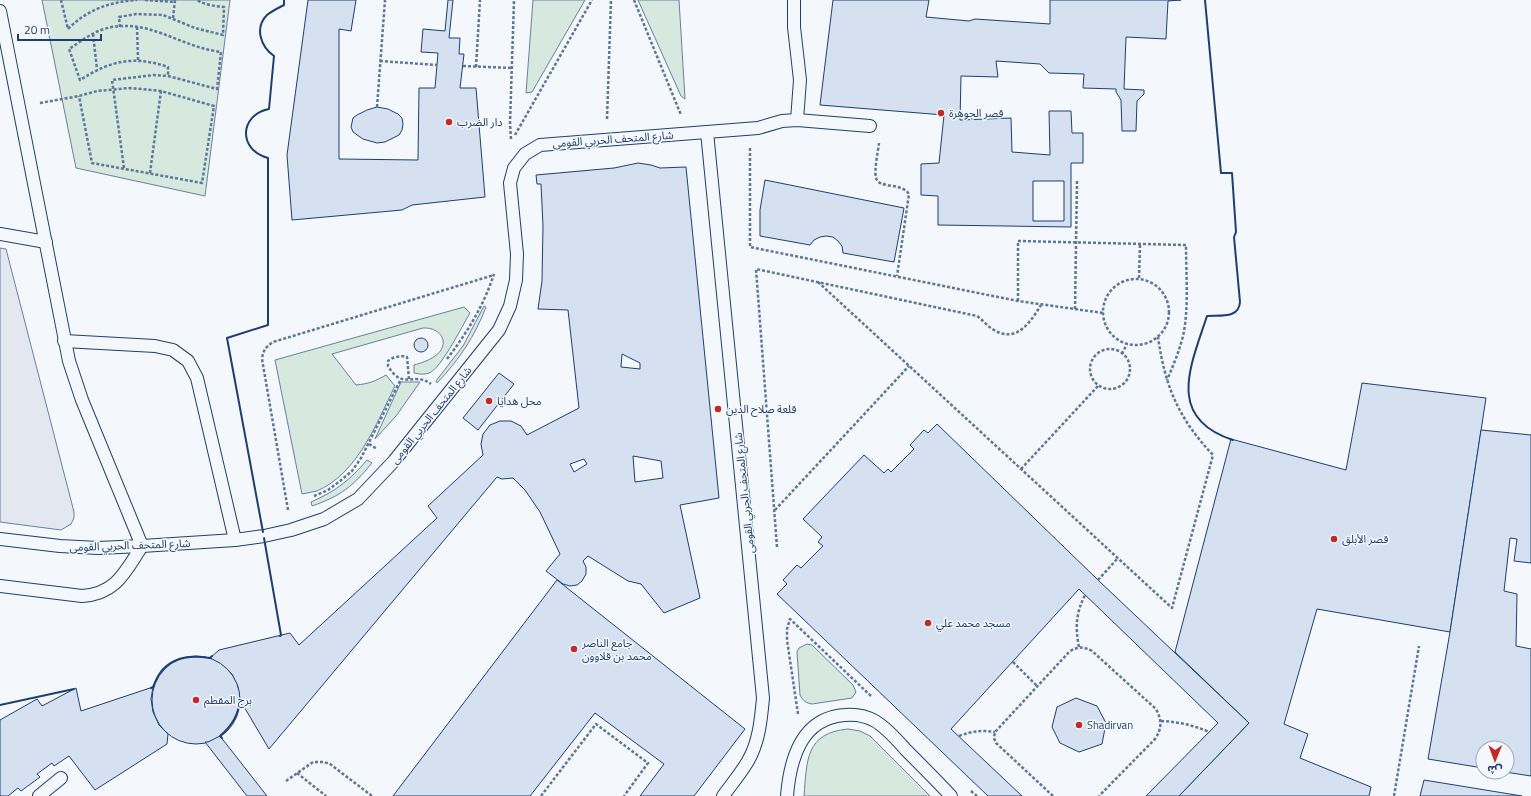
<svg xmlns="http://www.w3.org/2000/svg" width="1531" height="796" viewBox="0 0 1531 796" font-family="'Titillium Web','Noto Sans Arabic',sans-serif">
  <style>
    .green { fill: #d7e8df; stroke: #687fa3 }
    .parking { fill: #e3e8f0; stroke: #687fa3 }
    .building { fill: #d5e0f0; stroke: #1d3f73; fill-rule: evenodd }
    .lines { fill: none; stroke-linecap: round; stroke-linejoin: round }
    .lane-casing { stroke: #1d3f73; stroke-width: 14 }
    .path { stroke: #5e769c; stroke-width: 2.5; stroke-dasharray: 3 2; stroke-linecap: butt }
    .lane { stroke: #f4f7fb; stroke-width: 12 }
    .wall { stroke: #1d3f73; stroke-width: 2 }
    .poi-dot { fill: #c62828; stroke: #f4f7fb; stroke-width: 1.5 }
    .labels { text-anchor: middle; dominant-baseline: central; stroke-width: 3; stroke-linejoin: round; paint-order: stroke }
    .poi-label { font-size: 11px; fill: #1d3f73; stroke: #f4f7fb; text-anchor: start }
    .street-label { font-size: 11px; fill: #1d3f73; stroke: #f4f7fb }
  </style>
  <rect width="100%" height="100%" fill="#f4f7fb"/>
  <g class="green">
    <path d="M42,0h188l-25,196 -129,-28z"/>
    <path d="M533,0h52l-53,92 -6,1z"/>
    <path d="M638,0h41l6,99 -4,-3z"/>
    <path d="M484,306l2,1c-11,29 -27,53 -49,76l-1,-2 27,-35z"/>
    <path d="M464,307l6,6c-8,13 -29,56 -41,60 -5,2 -10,1 -15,0v-8c7,-2 14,-4 21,-9 16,-11 7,-29 -12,-28l-91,26 24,31c12,-1 20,-4 30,-10l9,11c-19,38 -37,87 -78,105 -5,1 -10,2 -15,3l-27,-134z"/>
    <path d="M401,382h19l-24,34 -21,23z"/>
    <path d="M367,460l5,3c-19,23 -31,33 -60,43l-1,-4c25,-11 39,-22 56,-42z"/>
    <path d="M807,644l5,1 41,40 3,7 -4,6 -40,6c-6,-1 -9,-3 -12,-9l-3,-43 2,-4z"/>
    <path d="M848,729l12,2 10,5 60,60h-126c3,-35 1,-63 44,-67z"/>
  </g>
  <path class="parking" d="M0,248l6,1 68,263v6l-3,6 -10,6 -61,-8z"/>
  <g class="building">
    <path d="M308,0h48l-5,31 -12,-2v130l79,1 1,-72h16l3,-35 -17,-1 2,-23 22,2 3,-31h5l-4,38h11l-1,16h5l-4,34h16l9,109 -73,8 -10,5 -110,10 -5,-65z"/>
    <path d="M833,0h96l-3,17 43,4 6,-2 75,5v-24h131l-13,1 -2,38 -40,-2 -2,52 20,1v4l-7,7 -1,30h-14l-1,-31 -5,-8v-3l-33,-1 1,-14 -35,-1 -9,-9 -44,-3 2,16 -37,-1 -1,44 51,-2 1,34 38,3 -1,-44h22l1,22h11v30h-12v64l-133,-2v-29l-17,-1v-31l18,-1 5,-48 -124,-10zM1033,181h31v40h-31z"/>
    <path d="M377,107l11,2 10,5 4,4 1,6 -1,6 -3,5 -14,7 -8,1 -14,-4 -10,-7 -2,-5 2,-9 4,-3 10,-5z"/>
    <path d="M638,163l13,2 9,3 26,-1 33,331 -39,7 20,93 -36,15 -23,-29 -13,-3 -40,-25 -5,5 3,6v7l-4,7 -5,4 -7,1 -7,-2 -17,-13 14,-17 -20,-42 -15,-22 -12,-12 -11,1 -5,-2 -228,272 -29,-49 -2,-13 -6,-13 -10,-9 -12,-7 9,-8 71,-17 9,12 138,-127 -9,-12 55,-51 -2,-11 2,-10 7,-9 10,-4h11l10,5 6,9 52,-27 -11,-98 -30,-1 4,-28 1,-55 -2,-42h-4l-1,-9 78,-7zM622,354l18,9v6l-19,-2zM633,456l28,5 2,17 -28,4zM584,459l3,5 -13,8 -4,-8z"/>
    <path d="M765,180l139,28 -10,54 -51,-9 -1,-7 -4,-5 -5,-4 -7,-1 -6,1 -6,3 -4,5 -50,-9v-26z"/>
    <circle cx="421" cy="345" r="7"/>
    <path d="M499,373l15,11 -36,46 -15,-12z"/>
    <path d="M1362,383l124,15 -36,234 -133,-23 -33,115 24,10 -8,24 71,29 -2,9h-190l70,-73 -74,-71 56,-213 115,31z"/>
    <path d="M937,424l161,156 151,143 -70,73h-33l72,-73 -139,-134 -128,140 71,67h-34l-211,-202 10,-10 -4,-4 14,-15 4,3 22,-22 -5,-4 4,-5 -19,-18 61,-64 20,18 4,-4 3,3 23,-23 -4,-4 14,-15 4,3z"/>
    <path d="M1481,430l50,5v128l-17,-2 3,-22 -7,-1 -6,53 13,3 -1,52 15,3v127l-26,-4h2v-24h-24v20l-55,-9 22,-127z"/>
    <path d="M557,580l188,149 -51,67h-54l24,-32 -69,-51 -65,83h-137z"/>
    <circle cx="196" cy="700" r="44"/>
    <path d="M153,687l-2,12 2,13 6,13 9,9 -1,10 -72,46 -26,-34 -15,10 -2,-3 -15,11 3,3 -19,14 -3,-3 -10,8h-8v-76l37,-21 5,7 34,-18 5,23z"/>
    <path d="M1076,698l21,8 9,17 -4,21 -23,8 -19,-9 -8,-16 5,-20z"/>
    <path d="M220,736l47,60h-20l-42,-54h3z"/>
    <path d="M1424,780l98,16h-102z"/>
  </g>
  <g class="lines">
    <g class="lane-casing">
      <g id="lane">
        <path d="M794,0v27l6,53 -3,40"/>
        <path d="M0,11l69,350 13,39 60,146c-17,26 -26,48 -60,50l-82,-10"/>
        <path d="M707,132l56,566c-2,22 -4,44 -15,63 -7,12 -17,24 -25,35"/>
        <path d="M0,234l46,8"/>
        <path d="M64,341l91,5 18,4 15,11 9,17 38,162"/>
        <path d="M0,539l60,7 38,2 44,-2 93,-6 29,-4 27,-6 33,-11 34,-20 36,-38 105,-131 11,-24 6,-26 1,-26 -7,-71 4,-15 11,-14 15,-9 218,-17 24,-7 15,-1 73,6"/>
        <path d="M39,796l22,-18"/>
        <path d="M787,796c3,-37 14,-78 58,-81 10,-1 21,1 30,6 12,7 22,19 31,29 15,15 30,30 45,46"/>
      </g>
    </g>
    <g class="path">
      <path d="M61,0l7,29c20,-20 42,-27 69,-29"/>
      <path d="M145,0l30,2"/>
      <path d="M634,0l47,115"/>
      <path d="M173,18l2,-18"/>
      <path d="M120,27l-1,-10 17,-3 27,1 32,13 28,7 1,-28c-9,-1 -19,-2 -27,-7"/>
      <path d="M137,27l1,33"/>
      <path d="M93,34l4,35"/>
      <path d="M380,61l57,4"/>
      <path d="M463,66l49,2"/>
      <path d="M476,67l4,-67"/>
      <path d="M40,103l39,-7 18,-5 33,-3 31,3 53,15 -12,77 -110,-20 -13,-67"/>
      <path d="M377,107l8,-107"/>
      <path d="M607,119l4,-119"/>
      <path d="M515,135l77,-135"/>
      <path d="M511,139l-1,-15 4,-124"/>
      <path d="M879,143c-1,9 -5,27 -3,35 3,11 25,4 33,16l-12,82"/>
      <path d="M750,148v99l268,54 85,12"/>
      <path d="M124,168l-12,-88 42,-5 14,1 49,13 4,-37c-6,-1 -13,-2 -19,-4 -32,-9 -62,-30 -98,-19 -13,4 -24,13 -35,20l11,31c30,-19 53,-25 88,-13v9"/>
      <path d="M150,173l11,-82"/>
      <path d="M1139,278l1,-34"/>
      <circle cx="1136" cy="312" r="33"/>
      <path d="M818,282l354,326 41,-153c-34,-36 -48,-68 -55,-118"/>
      <path d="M1018,301v-60l168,4c0,28 3,65 -3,91 -4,16 -10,30 -16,44"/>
      <path d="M1075,309l2,-129"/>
      <circle cx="1110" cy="369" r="20"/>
      <path d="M1122,354l5,-10"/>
      <path d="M447,359c20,-26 37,-54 47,-85"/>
      <path d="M409,379l-2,-22c-5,-2 -15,0 -19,4v5c15,25 25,5 43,18"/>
      <path d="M369,444l8,5"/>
      <path d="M1021,469l77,-83"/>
      <path d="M314,496l14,-6 12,-9 12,-10 9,-13 40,-79"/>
      <path d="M288,510l-26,-151c1,-9 4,-12 11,-17l221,-67"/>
      <path d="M775,510l134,-144"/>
      <path d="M777,547l-21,-278 221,47c6,4 11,11 17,14 23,14 37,-9 47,-25"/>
      <path d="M1098,580l20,-22"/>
      <path d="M1079,647c-4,-20 -3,-34 6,-52"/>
      <path d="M1013,662l24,24"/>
      <path d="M798,714l-11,-74v-11l3,-10 82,78"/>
      <path d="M1161,721c18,1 32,4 48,11"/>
      <path d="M959,736c13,-5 23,-6 36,-4"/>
      <path d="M297,773l29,23"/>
      <path d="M286,781l27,-19h11l6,2 42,32"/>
      <path d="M971,791l6,5"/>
      <path d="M541,796l55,-72 52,39 -24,33"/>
      <path d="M1053,796l-57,-53 -2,-5 1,-6 75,-81c9,-5 14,-4 22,0l64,58c6,11 6,20 -1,30l-56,57"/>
      <path d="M1394,796l25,-150"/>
    </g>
    <use href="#lane" class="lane"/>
    <g class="wall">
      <path d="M1205,0l16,173h11l4,59 -2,5 6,65c-1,17 -20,13 -33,14 -16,49 -42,102 26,124"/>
      <path d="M263,532l-36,-194 41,-13v-167c-30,-8 -29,-43 1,-49l5,-53c-13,-9 -20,-28 -7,-41 5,-4 11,-7 17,-10v-5"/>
      <path d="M264,538l17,97 -1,1"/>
      <path d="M151,688l2,-1c2,-5 4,-10 7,-14 12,-17 32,-18 50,-15l2,-2"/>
      <path d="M0,705l74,-16"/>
      <path d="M222,738l-2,-2c12,-10 19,-22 20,-37"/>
    </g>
  </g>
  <g class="poi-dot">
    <circle cx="941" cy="113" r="4"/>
    <circle cx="449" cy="122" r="4"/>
    <circle cx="489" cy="401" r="4"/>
    <circle cx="718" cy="409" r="4"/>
    <circle cx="1334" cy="539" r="4"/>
    <circle cx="928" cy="623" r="4"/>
    <circle cx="574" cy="649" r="4"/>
    <circle cx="196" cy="700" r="4"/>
    <circle cx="1079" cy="725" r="4"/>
  </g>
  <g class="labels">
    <g class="poi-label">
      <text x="949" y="113">قصر الجوهرة</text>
      <text x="457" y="122">دار الضرب</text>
      <text x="497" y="401">محل هدايا</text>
      <text x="726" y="409">قلعة صلاح الدين</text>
      <text x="1342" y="539">قصر الأبلق</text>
      <text x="936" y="623">مسجد محمد علي</text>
      <text x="582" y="643">جامع الناصر<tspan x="582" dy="13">محمد بن قلاوون</tspan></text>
      <text x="204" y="700">برج المقطم</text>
      <text x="1087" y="725">Shadirvan</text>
    </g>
    <g class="street-label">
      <text transform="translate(613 139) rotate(-4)">شارع المتحف الحربي القومى</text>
      <text transform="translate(431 415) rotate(-51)">شارع المتحف الحربي القومى</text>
      <text transform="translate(744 493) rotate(-96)">شارع المتحف الحربي القومى</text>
      <text transform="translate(130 545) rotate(-2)">شارع المتحف الحربي القومى</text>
    </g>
  </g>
  <g transform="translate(1495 760) rotate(181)"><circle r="19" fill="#f4f7fb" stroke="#9eadc5"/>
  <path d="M0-3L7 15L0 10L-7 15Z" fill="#c62828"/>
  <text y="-6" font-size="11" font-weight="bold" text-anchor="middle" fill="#1d3f73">ش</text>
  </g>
  <path d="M18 34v6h83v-6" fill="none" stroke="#1d3f73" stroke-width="2"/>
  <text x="24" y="34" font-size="12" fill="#1d3f73" stroke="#f4f7fb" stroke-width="3" paint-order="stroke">20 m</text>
</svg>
